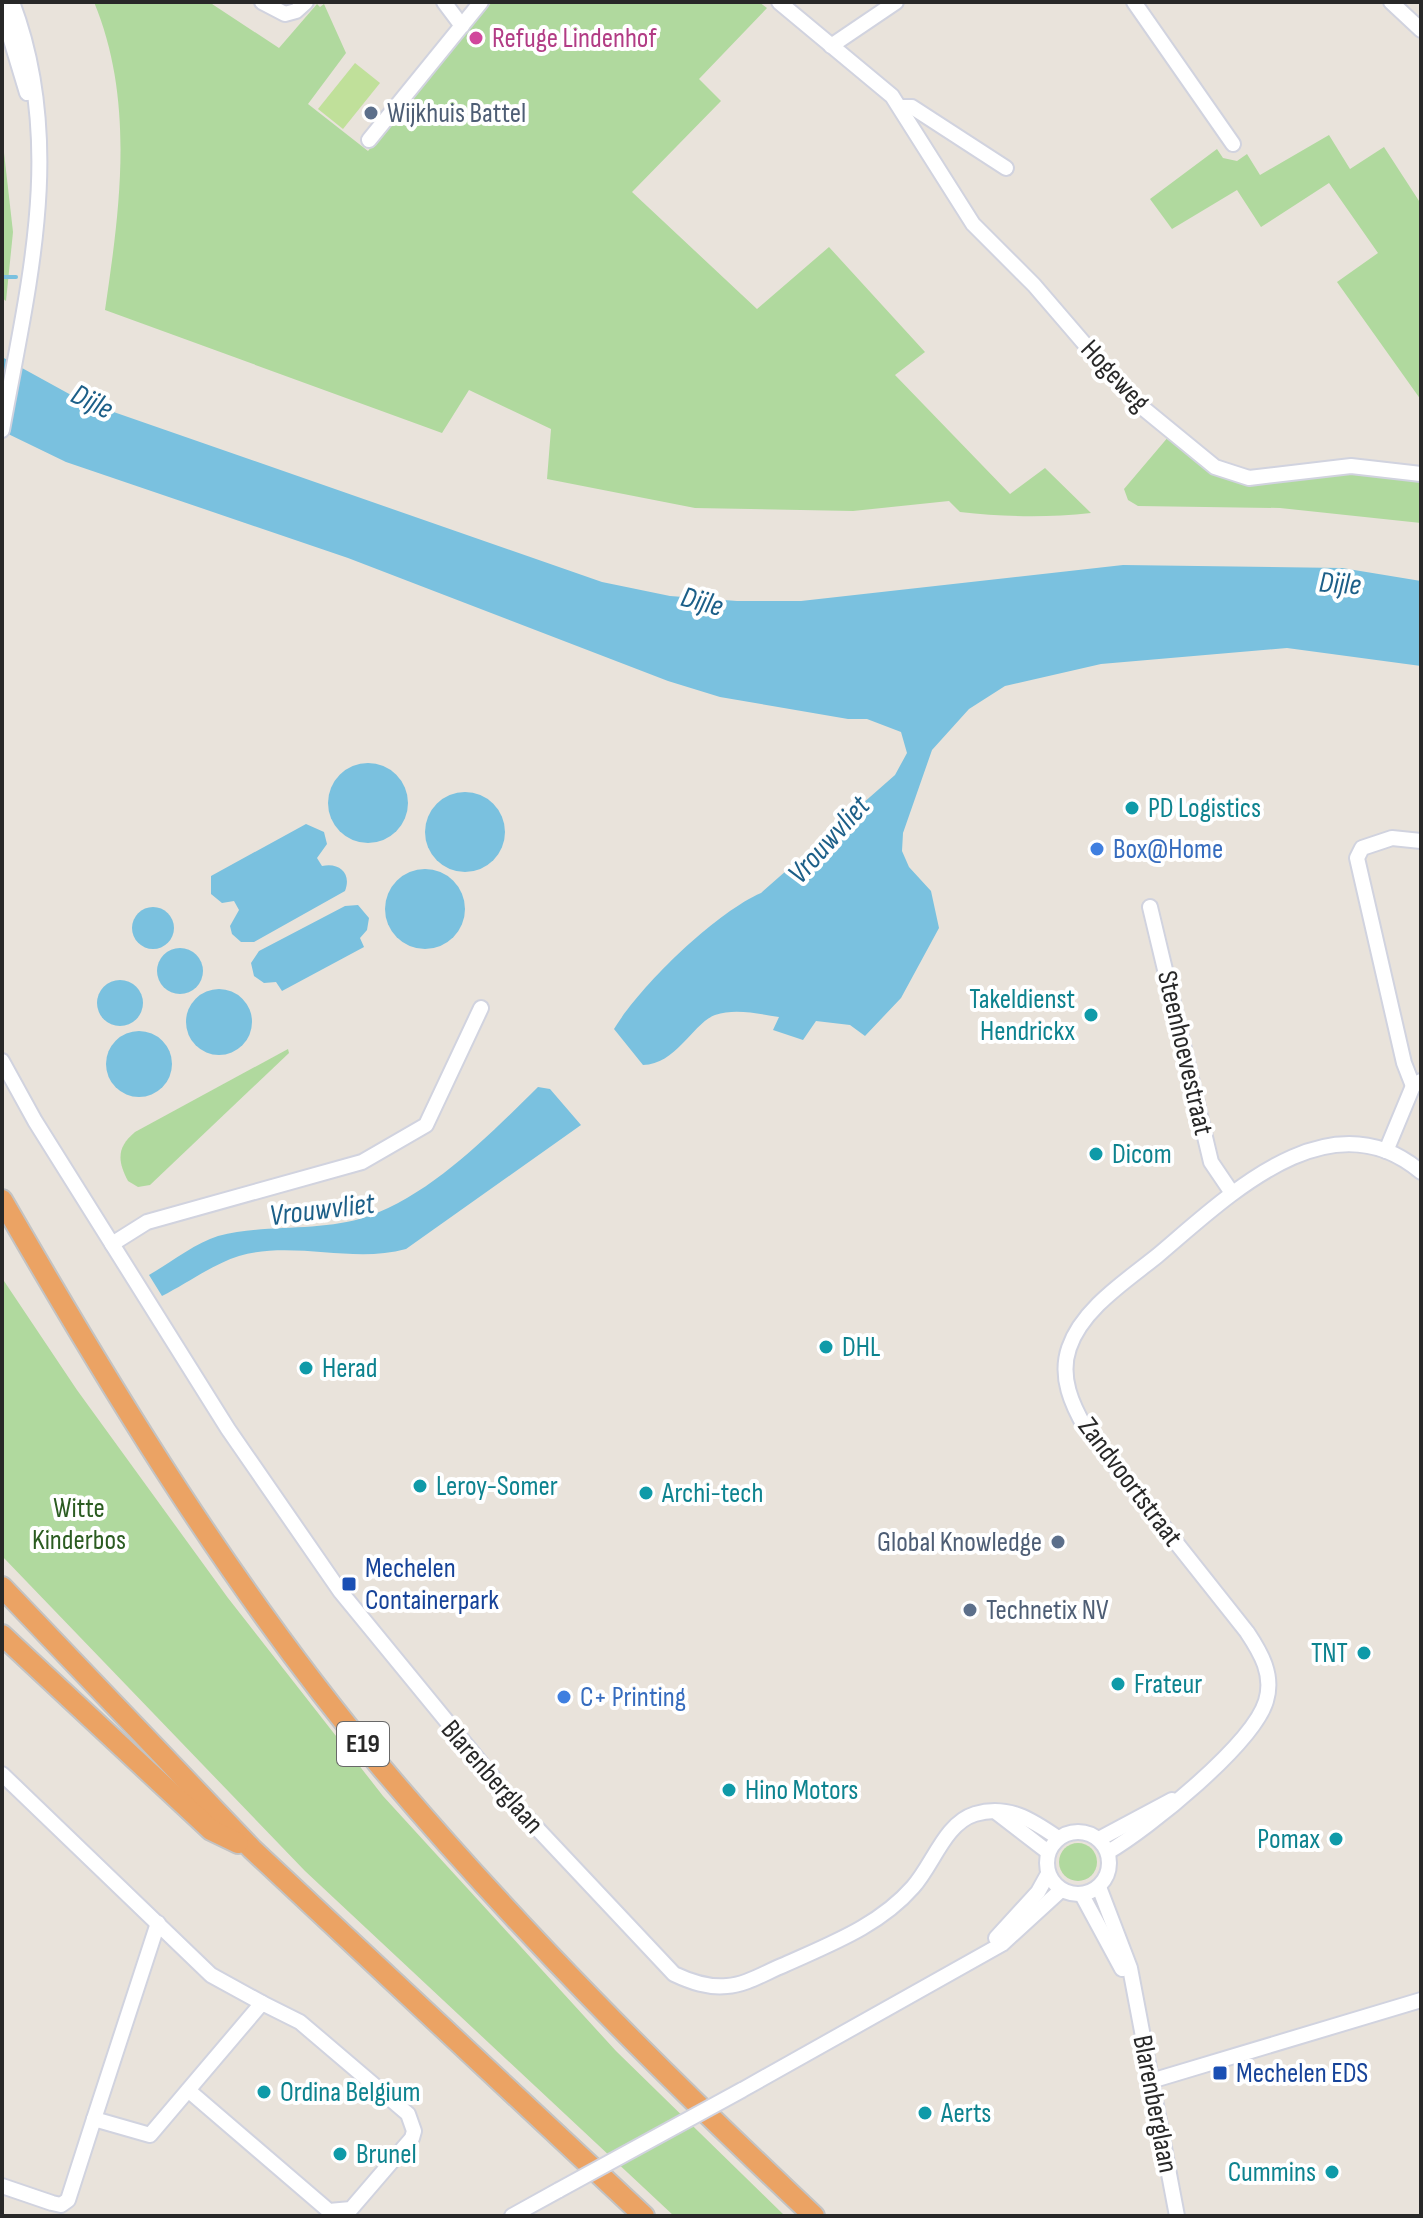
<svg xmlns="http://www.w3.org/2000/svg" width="1423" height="2218" viewBox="0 0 1423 2218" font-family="'Sofia Sans Condensed',sans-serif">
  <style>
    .green { fill: #b0d99e }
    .pitch { fill: #c0e09a }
    .water { fill: #7ac1df }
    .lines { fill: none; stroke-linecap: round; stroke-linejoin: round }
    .stream { stroke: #7ac1df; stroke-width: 4 }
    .minor-casing { stroke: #d1d3df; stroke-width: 18 }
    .highway-casing { stroke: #c3c3c3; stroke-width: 24 }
    .minor { stroke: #fff; stroke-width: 14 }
    .highway { stroke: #eba364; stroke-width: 20 }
    .minor-bridge-casing { stroke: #d1d3df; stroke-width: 18; stroke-linecap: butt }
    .minor-bridge { stroke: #fff; stroke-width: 14 }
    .hotel-dot { fill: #d1479c; stroke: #fff; stroke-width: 3 }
    .service-dot { fill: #5c6f8a; stroke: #fff; stroke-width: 3 }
    .culture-dot { fill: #0f9aa8; stroke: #fff; stroke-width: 3 }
    .shop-dot { fill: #3f7fe0; stroke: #fff; stroke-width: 3 }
    .transit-dot { fill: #1a4fb4; stroke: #fff; stroke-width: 3 }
    .labels { text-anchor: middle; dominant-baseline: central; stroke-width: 8; stroke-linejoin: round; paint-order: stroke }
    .shield { fill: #fff; stroke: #686868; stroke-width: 2 }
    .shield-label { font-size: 26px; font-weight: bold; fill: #282828 }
    .hotel-label { font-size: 28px; fill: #b23c85; stroke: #fff; text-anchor: start }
    .service-label { font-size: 28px; fill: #4e5e75; stroke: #fff; text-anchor: start }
    .street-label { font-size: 28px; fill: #282828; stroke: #fff }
    .culture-label { font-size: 28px; fill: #0d838f; stroke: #fff; text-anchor: start }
    .shop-label { font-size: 28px; fill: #366cbe; stroke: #fff; text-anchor: start }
    .park-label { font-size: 28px; fill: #2b5c21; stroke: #fff }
    .transit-label { font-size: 28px; fill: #164399; stroke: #fff; text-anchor: start }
    .water-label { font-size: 30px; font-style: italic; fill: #1c5f88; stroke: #fff }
  </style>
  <rect width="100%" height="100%" fill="#e9e3db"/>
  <g class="green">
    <path d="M94,2h115l70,46 38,-44 3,3 4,-3 22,49 -38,51 60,47 124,-149h267l8,6 -68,71 22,22 -89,91 125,117 72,-62 96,105 -30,23 115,119 35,-26 46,45c-45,5 -87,4 -131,-1l-11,-11 -96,10 -158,-3 -148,-29 4,-50 -82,-39 -27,43 -337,-123c15,-102 30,-209 -11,-308z"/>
    <path d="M2,135l11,97 -7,69 -4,-3z"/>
    <path d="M1329,135l21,34 34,-22 37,57v196l-84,-118 41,-29 -49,-70 -68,44 -24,-37 -65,39 -22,-30 67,-50 6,9 14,3 10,-7 13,21z"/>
    <path d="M1169,436l47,36 138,-2 67,8v45l-141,-15 -142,-2 -10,-6 -4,-11z"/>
    <path d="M288,1049l1,4 -139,132 -12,2 -10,-6c-11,-21 -11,-34 7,-49z"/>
    <path d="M2,1278l75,112 151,208 155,198 233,255 169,165h-111l-369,-345 -303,-315z"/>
    <circle cx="1078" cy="1862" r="19"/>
  </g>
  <path class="pitch" d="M355,63l25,20 -37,46 -25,-20z"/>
  <g class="water">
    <path d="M2,357l80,44 520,181 68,14 67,5h64l322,-36 219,3 79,13v85l-134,-18 -186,16 -96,22 -36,23 -37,41 -29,83 -1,18 7,16 22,24 8,37 -38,70 -36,38 -15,-11 -34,-4 -13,19 -30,-10 6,-13c-21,-3 -43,-9 -64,-2 -23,9 -38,49 -72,50l-29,-36c26,-43 101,-116 147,-136l134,-118 12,-22 -6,-21 -34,-13h-19l-128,-22 -52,-16 -320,-123 -282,-96 -64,-31z"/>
    <circle cx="368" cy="803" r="40"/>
    <circle cx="465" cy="832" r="40"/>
    <path d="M306,824l18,8 3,12 -10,14 5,8c17,-4 30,7 23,25l-91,51h-13l-9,-8 -2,-8 9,-16 -5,-9 -12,2 -11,-9v-18z"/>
    <circle cx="425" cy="909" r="40"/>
    <path d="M358,905l11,13 -2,12 -7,8 4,9 -82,44 -6,-9 -12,1 -10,-7 -3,-13 8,-12 86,-45z"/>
    <circle cx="153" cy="928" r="21"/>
    <circle cx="180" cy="971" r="23"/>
    <circle cx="120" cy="1003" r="23"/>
    <circle cx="219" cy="1022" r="33"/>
    <circle cx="139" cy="1064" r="33"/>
    <path d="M538,1087l12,2 31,36 -175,124c-54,15 -112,-9 -167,7 -26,8 -53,28 -77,40l-13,-21c21,-12 46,-32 69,-39 50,-13 102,-3 151,-20 64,-23 121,-82 169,-129z"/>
  </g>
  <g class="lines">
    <path class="stream" d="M2,277h14"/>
    <g class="minor-casing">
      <g id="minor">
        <path d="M262,2l23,12 11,-3 10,-9"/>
        <path d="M444,2l18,24"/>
        <path d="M779,2l113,94 81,128 61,61 98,114 83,68 34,11 102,-12 70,8"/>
        <path d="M1134,2l99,142"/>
        <path d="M1391,2l30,28"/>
        <path d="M2,10l25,83"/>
        <path d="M831,46l65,-44"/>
        <path d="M901,107h11l94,61"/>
        <path d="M369,140l112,-138"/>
        <path d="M2,430c26,-144 64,-286 10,-428"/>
        <path d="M1150,907l61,255 21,31"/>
        <path d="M2,1061l33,60 193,308 112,162 177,216 157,167c17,8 34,14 53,12 19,-1 39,-14 57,-21 46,-21 95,-39 129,-78 20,-22 32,-64 62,-73 33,-10 57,6 83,24"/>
        <path d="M1413,1086l-9,-23 -47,-205 5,-10 30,-10 29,3"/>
        <path d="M1386,1151l27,-65 8,-5"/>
        <path d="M112,1244l35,-22 215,-60 64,-37 55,-117"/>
        <path d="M2,1774l209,201 51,28"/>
        <path d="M996,1812l52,40"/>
        <circle cx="1078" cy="1863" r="31"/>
        <path d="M1099,1839l73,-39"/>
        <path d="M1108,1852c40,-23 145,-108 158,-151 8,-26 -5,-48 -19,-69l-161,-203c-14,-24 -27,-52 -17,-81 13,-39 57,-67 88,-92 69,-58 172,-162 264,-84"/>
        <path d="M1099,1887l31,81 47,248"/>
        <path d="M1082,1895l40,74"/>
        <path d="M996,1938l42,-46 10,-18"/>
        <path d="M1151,2081l270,-81"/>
        <path d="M742,2090l260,-146 59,-54"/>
        <path d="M94,2119l64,-196"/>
        <path d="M2,2186l50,17 9,2 7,-5 26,-81 56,16 112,-132 38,19 108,92 6,17 -2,7 -61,71 -22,2 -141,-121"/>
        <path d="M512,2216l47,-26"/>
      </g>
    </g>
    <g class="highway-casing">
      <g id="highway">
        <path d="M2,1200c113,196 233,393 379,567 135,160 281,306 433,449"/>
        <path d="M2,1587l250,262 392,367"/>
        <path d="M2,1635l209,195 27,13"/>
      </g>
    </g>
    <use href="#minor" class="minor"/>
    <use href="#highway" class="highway"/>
    <g class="minor-bridge-casing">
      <path id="minor-bridge" d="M559,2190l183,-100"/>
    </g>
    <use href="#minor-bridge" class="minor-bridge"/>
  </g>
  <circle class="hotel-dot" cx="476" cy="38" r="8"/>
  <g class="service-dot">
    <circle cx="371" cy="113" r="8"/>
    <circle cx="1058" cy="1542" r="8"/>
    <circle cx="970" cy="1610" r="8"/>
  </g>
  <g class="culture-dot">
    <circle cx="1132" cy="808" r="8"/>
    <circle cx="1091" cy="1015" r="8"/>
    <circle cx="1096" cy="1154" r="8"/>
    <circle cx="826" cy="1347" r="8"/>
    <circle cx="306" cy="1368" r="8"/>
    <circle cx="420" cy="1486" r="8"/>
    <circle cx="646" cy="1493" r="8"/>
    <circle cx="1364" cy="1653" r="8"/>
    <circle cx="1118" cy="1684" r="8"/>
    <circle cx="729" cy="1790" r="8"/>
    <circle cx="1336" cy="1839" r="8"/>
    <circle cx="264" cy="2092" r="8"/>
    <circle cx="925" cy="2113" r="8"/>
    <circle cx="340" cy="2154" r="8"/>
    <circle cx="1332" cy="2172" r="8"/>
  </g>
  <g class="shop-dot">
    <circle cx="1097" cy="849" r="8"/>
    <circle cx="564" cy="1697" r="8"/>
  </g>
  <g class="transit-dot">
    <rect x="341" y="1576" width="16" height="16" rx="4"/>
    <rect x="1212" y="2065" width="16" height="16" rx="4"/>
  </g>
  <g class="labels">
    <rect class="shield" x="337" y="1722" width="52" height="44" rx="6"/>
    <g class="shield-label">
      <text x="363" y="1744">E19</text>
    </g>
    <g class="hotel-label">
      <text x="492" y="38">Refuge Lindenhof</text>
    </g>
    <g class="service-label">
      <text x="387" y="113">Wijkhuis Battel</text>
      <text x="1042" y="1542" text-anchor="end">Global Knowledge</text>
      <text x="986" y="1610">Technetix NV</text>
    </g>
    <g class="street-label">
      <text transform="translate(1115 376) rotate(47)">Hogeweg</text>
      <text transform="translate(1185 1053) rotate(77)">Steenhoevestraat</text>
      <text transform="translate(1130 1482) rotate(53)">Zandvoortstraat</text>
      <text transform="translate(492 1777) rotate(49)">Blarenberglaan</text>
      <text transform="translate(1155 2104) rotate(79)">Blarenberglaan</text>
    </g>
    <g class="culture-label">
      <text x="1148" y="808">PD Logistics</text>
      <text x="1075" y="999" text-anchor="end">Takeldienst<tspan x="1075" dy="32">Hendrickx</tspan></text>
      <text x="1112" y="1154">Dicom</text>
      <text x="842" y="1347">DHL</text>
      <text x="322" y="1368">Herad</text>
      <text x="436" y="1486">Leroy-Somer</text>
      <text x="662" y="1493">Archi-tech</text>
      <text x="1348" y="1653" text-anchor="end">TNT</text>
      <text x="1134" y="1684">Frateur</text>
      <text x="745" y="1790">Hino Motors</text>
      <text x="1320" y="1839" text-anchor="end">Pomax</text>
      <text x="280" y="2092">Ordina Belgium</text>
      <text x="941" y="2113">Aerts</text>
      <text x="356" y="2154">Brunel</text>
      <text x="1316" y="2172" text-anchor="end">Cummins</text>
    </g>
    <g class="shop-label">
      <text x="1113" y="849">Box@Home</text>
      <text x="580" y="1697">C+ Printing</text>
    </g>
    <g class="park-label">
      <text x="79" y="1508">Witte<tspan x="79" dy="32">Kinderbos</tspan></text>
    </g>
    <g class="transit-label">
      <text x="365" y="1568">Mechelen<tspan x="365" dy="32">Containerpark</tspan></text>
      <text x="1236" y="2073">Mechelen EDS</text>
    </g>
    <g class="water-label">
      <text transform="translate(92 402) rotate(26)">Dijle</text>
      <text transform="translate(1340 584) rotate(4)">Dijle</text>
      <text transform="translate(702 602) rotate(15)">Dijle</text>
      <text transform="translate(829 840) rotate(-48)">Vrouwvliet</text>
      <text transform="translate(322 1210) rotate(-7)">Vrouwvliet</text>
    </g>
  </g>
  <rect width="1423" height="2218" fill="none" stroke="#282828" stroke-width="8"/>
</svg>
